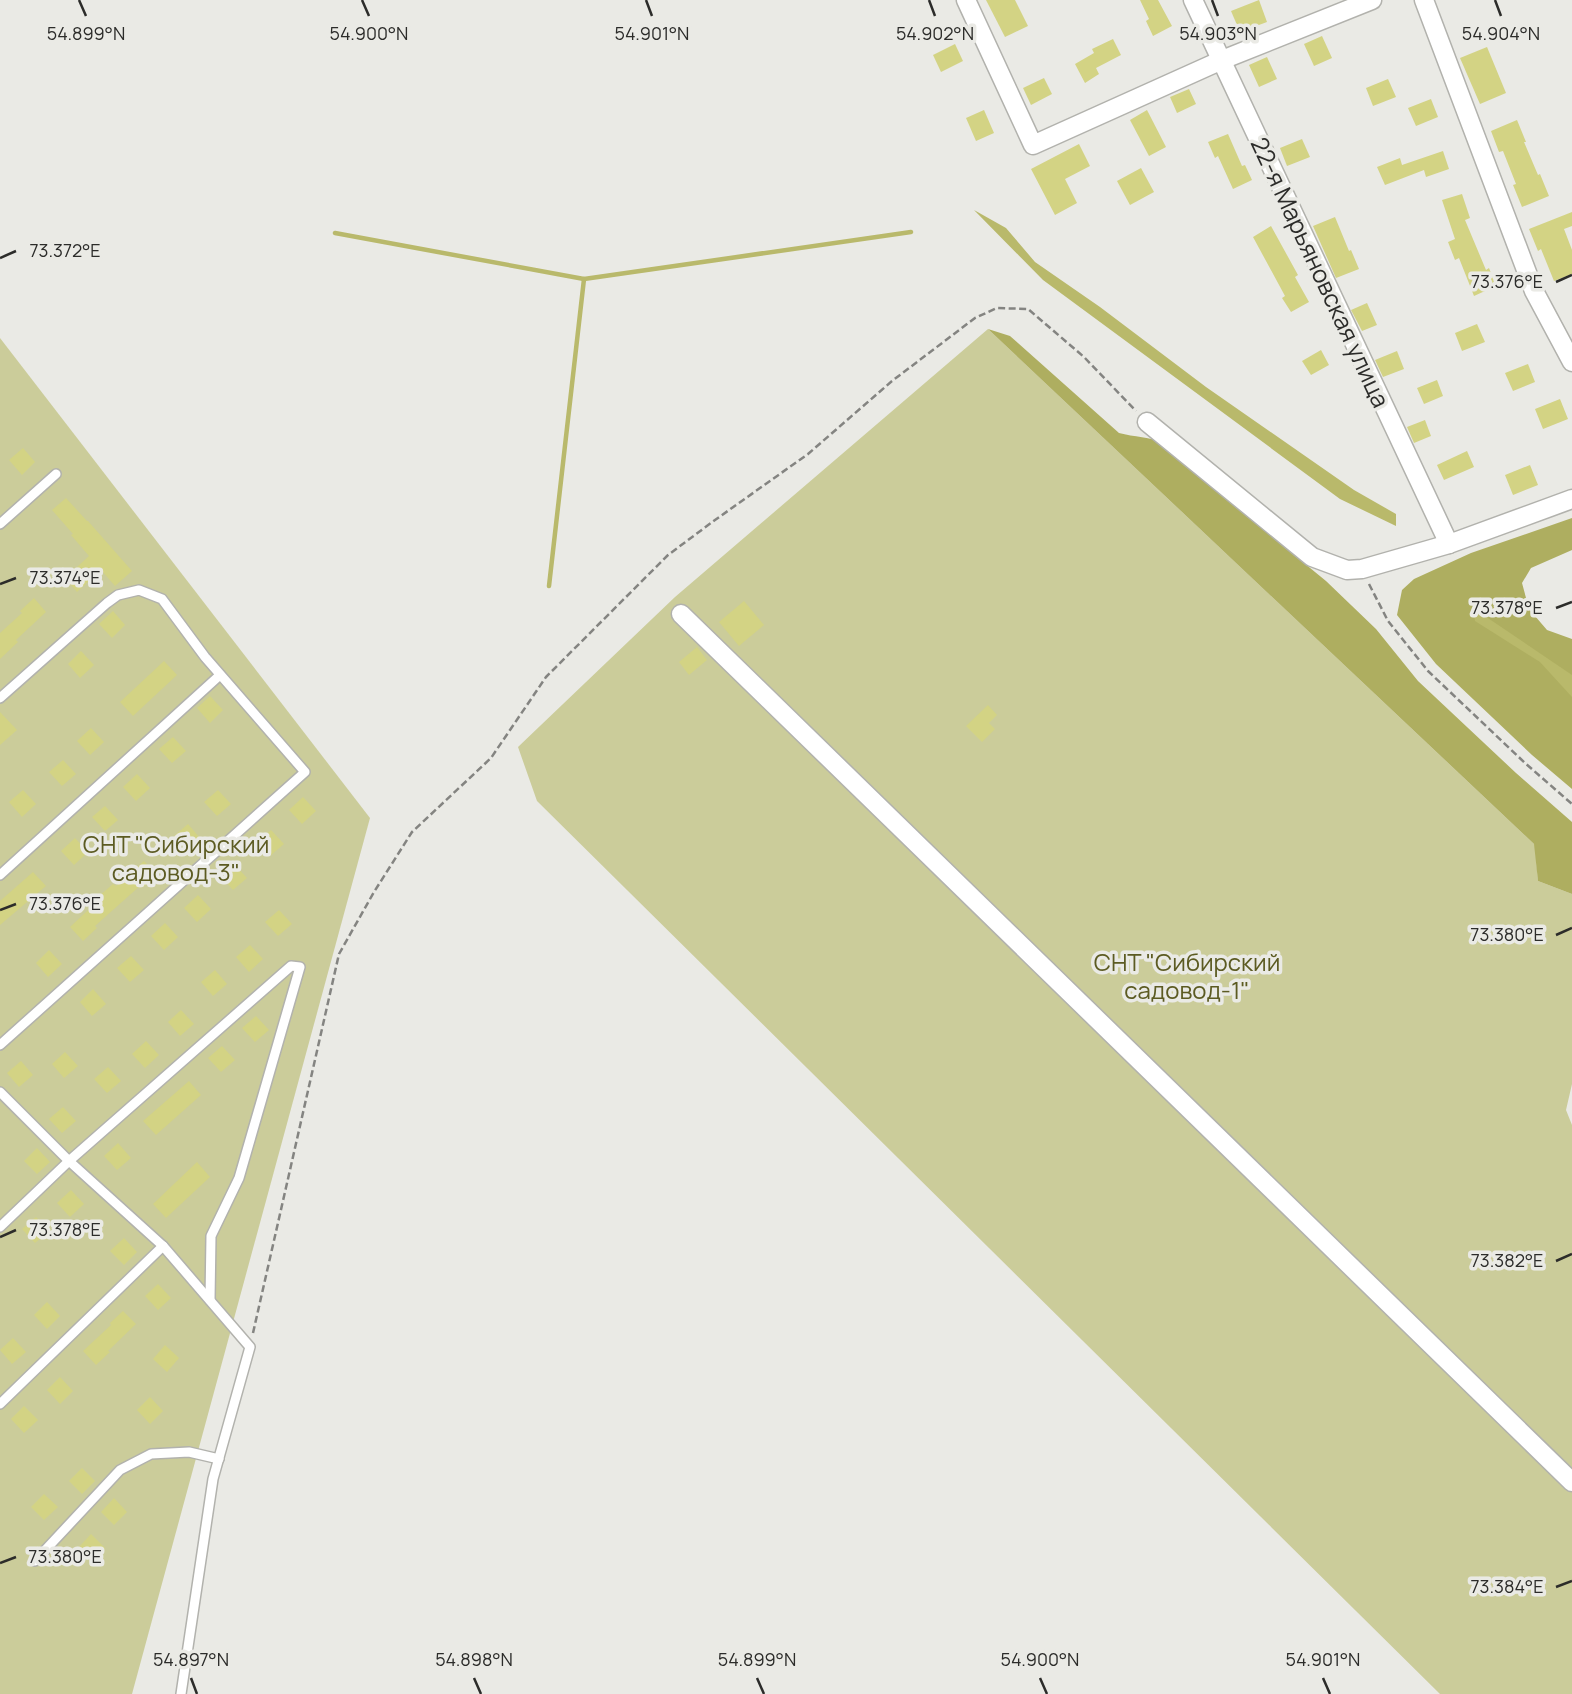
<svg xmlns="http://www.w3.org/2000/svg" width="1572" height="1694" viewBox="0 0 1572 1694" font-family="Manrope,sans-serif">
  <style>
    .green { fill: #cbcc9a }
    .forest { fill: #aeae60 }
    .water { fill: #b9b96b }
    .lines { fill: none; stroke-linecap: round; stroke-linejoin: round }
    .stream { stroke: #b9b96b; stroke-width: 4.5 }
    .building { fill: #d3d384 }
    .service-casing { stroke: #b2b2ad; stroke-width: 12 }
    .minor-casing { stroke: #b2b2ad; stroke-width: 21 }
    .path { stroke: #848481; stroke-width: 2.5; stroke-dasharray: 7 3.5; stroke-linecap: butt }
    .service { stroke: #fff; stroke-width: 9 }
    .minor { stroke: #fff; stroke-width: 18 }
    .ticks { fill: none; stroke: #2c2c2a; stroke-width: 2.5 }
    .labels { text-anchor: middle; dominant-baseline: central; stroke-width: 7; stroke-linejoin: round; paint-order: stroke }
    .street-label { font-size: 24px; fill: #2c2c2a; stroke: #eaeae5 }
    .park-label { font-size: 24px; fill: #5c5b22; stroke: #eaeae5 }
    .ticks-label { font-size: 18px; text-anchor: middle; fill: #2c2c2a; stroke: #eaeae5; stroke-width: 7; stroke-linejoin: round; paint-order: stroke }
  </style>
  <rect width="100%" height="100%" fill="#eaeae5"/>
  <g class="green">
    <path d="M988,329l547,516 3,36 34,13v190l-6,26 6,15v569h-132l-903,-893 -19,-54 157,-150z"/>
    <path d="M0,338l370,480 -238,876h-132z"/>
  </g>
  <g class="forest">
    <path d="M988,329l22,7 109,97c15,4 31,4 46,10l68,62 93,76 50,48 42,52 98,92 56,49v72l-34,-13 -4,-37z"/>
    <path d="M1572,518v32l-41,18 -9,15 7,26 18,21 25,9v150l-40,-34 -96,-91 -39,-49 5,-25 12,-11 57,-26z"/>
  </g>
  <g class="water">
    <path d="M974,210l32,18 29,34 65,45 106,80 148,103 42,24v12l-56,-27 -297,-219z"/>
    <path d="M1473,608l99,67v22l-32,-35 -65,-41z"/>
  </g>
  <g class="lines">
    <g class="stream">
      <path d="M335,233l249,46 327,-47"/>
      <path d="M549,586l35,-307"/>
    </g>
  </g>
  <g class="building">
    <path d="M986,0h29l13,26 -23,11z"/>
    <path d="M1140,0h18l14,26 -19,10 -7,-15 3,-2z"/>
    <path d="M1259,0l8,22 -27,10 -9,-21z"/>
    <path d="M1322,36l10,22 -18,8 -10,-22z"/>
    <path d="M1113,39l8,16 -25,13 3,6 -14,9 -10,-19 19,-11 -2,-4z"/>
    <path d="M955,44l8,17 -22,11 -8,-17z"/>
    <path d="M1487,47l19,46 -26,11 -20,-46z"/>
    <path d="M1267,57l10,22 -18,8 -10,-22z"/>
    <path d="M1044,78l8,16 -21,11 -8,-17z"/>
    <path d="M1388,79l8,18 -23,9 -7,-18z"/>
    <path d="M1189,89l7,15 -19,9 -7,-16z"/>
    <path d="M1431,99l7,18 -22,9 -8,-18z"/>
    <path d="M984,110l10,23 -18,8 -10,-23z"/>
    <path d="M1147,110l19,37 -17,9 -19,-36z"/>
    <path d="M1517,120l9,22h-2l14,33 2,-1 9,22 -27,11 -9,-22 3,-1 -13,-33 -4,1 -8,-21z"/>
    <path d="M1228,134l14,32 3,-1 7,15 -19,9 -15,-33 -3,2 -7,-16z"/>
    <path d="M1302,139l8,18 -23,9 -7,-18z"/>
    <path d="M1079,144l11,22 -25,13 12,24 -22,12 -24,-46z"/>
    <path d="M1443,151l6,18 -23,8 -2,-7 -39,15 -8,-18 23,-9 2,7z"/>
    <path d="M1141,168l13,24 -24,13 -13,-24z"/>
    <path d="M1462,194l8,24 -5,2 21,50 3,-2 7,18 -22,10 -15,-38 -4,2 -7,-18 7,-3 -13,-39z"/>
    <path d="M1572,212v14l-8,3 8,21v24l-18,7 -13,-32 -3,2 -9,-22z"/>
    <path d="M1335,217l14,34 2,-1 8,19 -23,9 -23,-52z"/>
    <path d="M1271,226l27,49 -3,2 14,25 -18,10 -9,-14 3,-2 -32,-59z"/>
    <path d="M1367,303l10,22 -15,6 -11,-21z"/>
    <path d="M1477,324l8,18 -23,9 -7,-18z"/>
    <path d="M1321,350l8,15 -18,10 -9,-14z"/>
    <path d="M1397,351l7,18 -21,8 -8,-17z"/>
    <path d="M1528,364l7,18 -22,9 -8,-18z"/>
    <path d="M1437,380l6,16 -19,8 -7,-16z"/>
    <path d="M1560,399l8,20 -25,10 -8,-20z"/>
    <path d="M1425,420l6,16 -17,7 -7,-16z"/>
    <path d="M23,448l12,14 -13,13 -13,-15z"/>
    <path d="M1467,451l7,16 -30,13 -7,-15z"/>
    <path d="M1530,465l8,20 -25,10 -8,-20z"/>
    <path d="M66,498l21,23h1l44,50 -17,15 -14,-16 -24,22 -12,-14 24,-22 -18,-21 2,-1 -21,-24z"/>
    <path d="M34,598l12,14 -30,28 2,2 -18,17v-26l22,-20 -2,-2z"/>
    <path d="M744,601l20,24 -25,21 -20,-24z"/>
    <path d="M113,611l12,14 -13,13 -13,-14z"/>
    <path d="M697,647l10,13 -18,15 -10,-13z"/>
    <path d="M81,651l13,14 -14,13 -12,-14z"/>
    <path d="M164,661l13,14 -44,41 -13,-14z"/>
    <path d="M210,696l13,14 -13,13 -13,-15z"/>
    <path d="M988,705l9,10 -8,8 6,6 -13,13 -16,-16z"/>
    <path d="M0,712l17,18 -17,15z"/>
    <path d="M91,728l13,14 -14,13 -13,-14z"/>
    <path d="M173,737l13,14 -14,12 -13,-14z"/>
    <path d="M63,760l13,14 -14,12 -13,-14z"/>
    <path d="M137,774l13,14 -14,13 -13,-14z"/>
    <path d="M23,790l13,14 -14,13 -13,-15z"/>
    <path d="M218,790l13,14 -14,12 -13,-14z"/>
    <path d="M303,797l13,14 -14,13 -13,-14z"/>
    <path d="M105,806l13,14 -13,11 -13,-14z"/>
    <path d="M188,824l12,14 -13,12 -13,-14z"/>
    <path d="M271,830l13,14 -14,12 -13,-14z"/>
    <path d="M75,838l13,14 -14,13 -13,-14z"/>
    <path d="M144,861l13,14 -14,12 -2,-2 -46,41 2,2 -14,13 -13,-14 31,-29 -2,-2 14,-12 3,2z"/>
    <path d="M234,864l13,14 -14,12 -13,-14z"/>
    <path d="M33,872l13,14 -46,39v-24z"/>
    <path d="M198,895l13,14 -14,13 -13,-14z"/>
    <path d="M279,910l13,14 -14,12 -13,-14z"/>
    <path d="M165,923l13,14 -14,13 -13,-14z"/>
    <path d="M250,945l13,14 -14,13 -13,-15z"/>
    <path d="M49,950l13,14 -14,13 -12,-14z"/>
    <path d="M131,956l13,14 -14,12 -13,-14z"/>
    <path d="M215,970l12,14 -14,12 -12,-14z"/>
    <path d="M93,989l13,15 -14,12 -12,-14z"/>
    <path d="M181,1010l13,14 -14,12 -12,-14z"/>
    <path d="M256,1016l13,14 -14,12 -13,-14z"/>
    <path d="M146,1041l13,14 -14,13 -13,-14z"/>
    <path d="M222,1046l13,14 -14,12 -13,-14z"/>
    <path d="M65,1052l13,14 -14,12 -12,-14z"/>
    <path d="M21,1061l12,14 -14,12 -12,-14z"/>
    <path d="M108,1067l13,14 -14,12 -13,-14z"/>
    <path d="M189,1081l12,14 -45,40 -13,-14z"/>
    <path d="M63,1107l13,14 -14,12 -13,-14z"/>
    <path d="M118,1143l13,15 -14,12 -13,-14z"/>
    <path d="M37,1148l13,14 -13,12 -13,-13z"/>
    <path d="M197,1162l13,15 -44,41 -13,-14z"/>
    <path d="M71,1190l13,14 -14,13 -13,-14z"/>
    <path d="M36,1217l13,14 -14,12 -13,-14z"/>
    <path d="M124,1238l13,14 -13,13 -14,-14z"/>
    <path d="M158,1284l13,14 -13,12 -13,-14z"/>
    <path d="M47,1302l13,14 -13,13 -13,-14z"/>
    <path d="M123,1311l13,13 -28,27 2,1 -14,13 -13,-14 28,-26 -1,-2z"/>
    <path d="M13,1338l13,14 -14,12 -12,-14z"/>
    <path d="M165,1345l14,13 -12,14 -14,-13z"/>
    <path d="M60,1377l13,14 -13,13 -13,-14z"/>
    <path d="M150,1397l13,14 -13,13 -13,-14z"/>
    <path d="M24,1406l14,14 -14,13 -13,-14z"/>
    <path d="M82,1468l13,13 -13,13 -13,-13z"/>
    <path d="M44,1494l14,13 -14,13 -13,-13z"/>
    <path d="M114,1498l13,14 -13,13 -13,-13z"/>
    <path d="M91,1534l14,14 -13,13 -14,-13z"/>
  </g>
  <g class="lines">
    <g class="service-casing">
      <g id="service">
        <path d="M0,524l56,-50"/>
        <path d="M0,698l107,-95 11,-8 21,-5 23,9 43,58 100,115 -305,273"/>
        <path d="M0,875l220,-200"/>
        <path d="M0,1092l69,69 94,85 87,101 -37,132 -32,215"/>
        <path d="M0,1227l69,-66 222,-195 9,1 -61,211 -28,58 -1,64"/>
        <path d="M0,1404l163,-158"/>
        <path d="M35,1561l85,-91 31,-16 38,-2 30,7"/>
      </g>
    </g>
    <g class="minor-casing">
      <g id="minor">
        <path d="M966,0l67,145 189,-85 150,-60"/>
        <path d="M1193,0l256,544"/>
        <path d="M1424,0l110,291 38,71"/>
        <path d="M1147,422l165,135 35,13 15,-1 87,-25 123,-45"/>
        <path d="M681,614l891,868"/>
      </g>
    </g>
    <g class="path">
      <path d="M1369,584l19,37 40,50 97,92 47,41"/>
      <path d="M253,1333l86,-379 35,-62 38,-60 79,-74 55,-81 122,-122 47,-35 93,-66 84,-73 83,-63 22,-10 31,1 56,48 52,54"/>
    </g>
    <use href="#service" class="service"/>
    <use href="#minor" class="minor"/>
  </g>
  <path class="ticks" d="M79,0l7,16M362,0l7,16M646,0l6,16M929,0l6,16M1212,0l6,16M1495,0l6,16M0,258l16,-7M1556,282l16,-7M0,584l16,-6M1556,608l16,-6M0,910l16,-6M1556,935l16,-7M0,1237l16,-7M1556,1261l16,-7M0,1563l16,-6M1556,1587l16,-6M191,1678l6,16M474,1678l7,16M757,1678l7,16M1040,1678l7,16M1323,1678l7,16"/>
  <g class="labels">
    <g class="street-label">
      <text transform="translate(1321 272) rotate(65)">22-я Марьяновская улица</text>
    </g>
    <g class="park-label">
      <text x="176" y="843">СНТ "Сибирский<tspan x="176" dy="28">садовод-3"</tspan></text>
      <text x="1187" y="961">СНТ "Сибирский<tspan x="1187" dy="28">садовод-1"</tspan></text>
    </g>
  </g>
  <g class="ticks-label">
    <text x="935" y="40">54.902°N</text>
    <text x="86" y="40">54.899°N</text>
    <text x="369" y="40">54.900°N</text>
    <text x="652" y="40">54.901°N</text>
    <text x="1218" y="40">54.903°N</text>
    <text x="1501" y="40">54.904°N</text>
    <text x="65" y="257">73.372°E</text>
    <text x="1507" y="288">73.376°E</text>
    <text x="65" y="584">73.374°E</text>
    <text x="1507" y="614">73.378°E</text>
    <text x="65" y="910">73.376°E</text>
    <text x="1507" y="941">73.380°E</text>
    <text x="65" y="1236">73.378°E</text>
    <text x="1507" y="1267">73.382°E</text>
    <text x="65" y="1563">73.380°E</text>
    <text x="1507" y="1593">73.384°E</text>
    <text x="191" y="1666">54.897°N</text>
    <text x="474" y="1666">54.898°N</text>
    <text x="757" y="1666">54.899°N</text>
    <text x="1040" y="1666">54.900°N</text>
    <text x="1323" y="1666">54.901°N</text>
  </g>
</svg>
